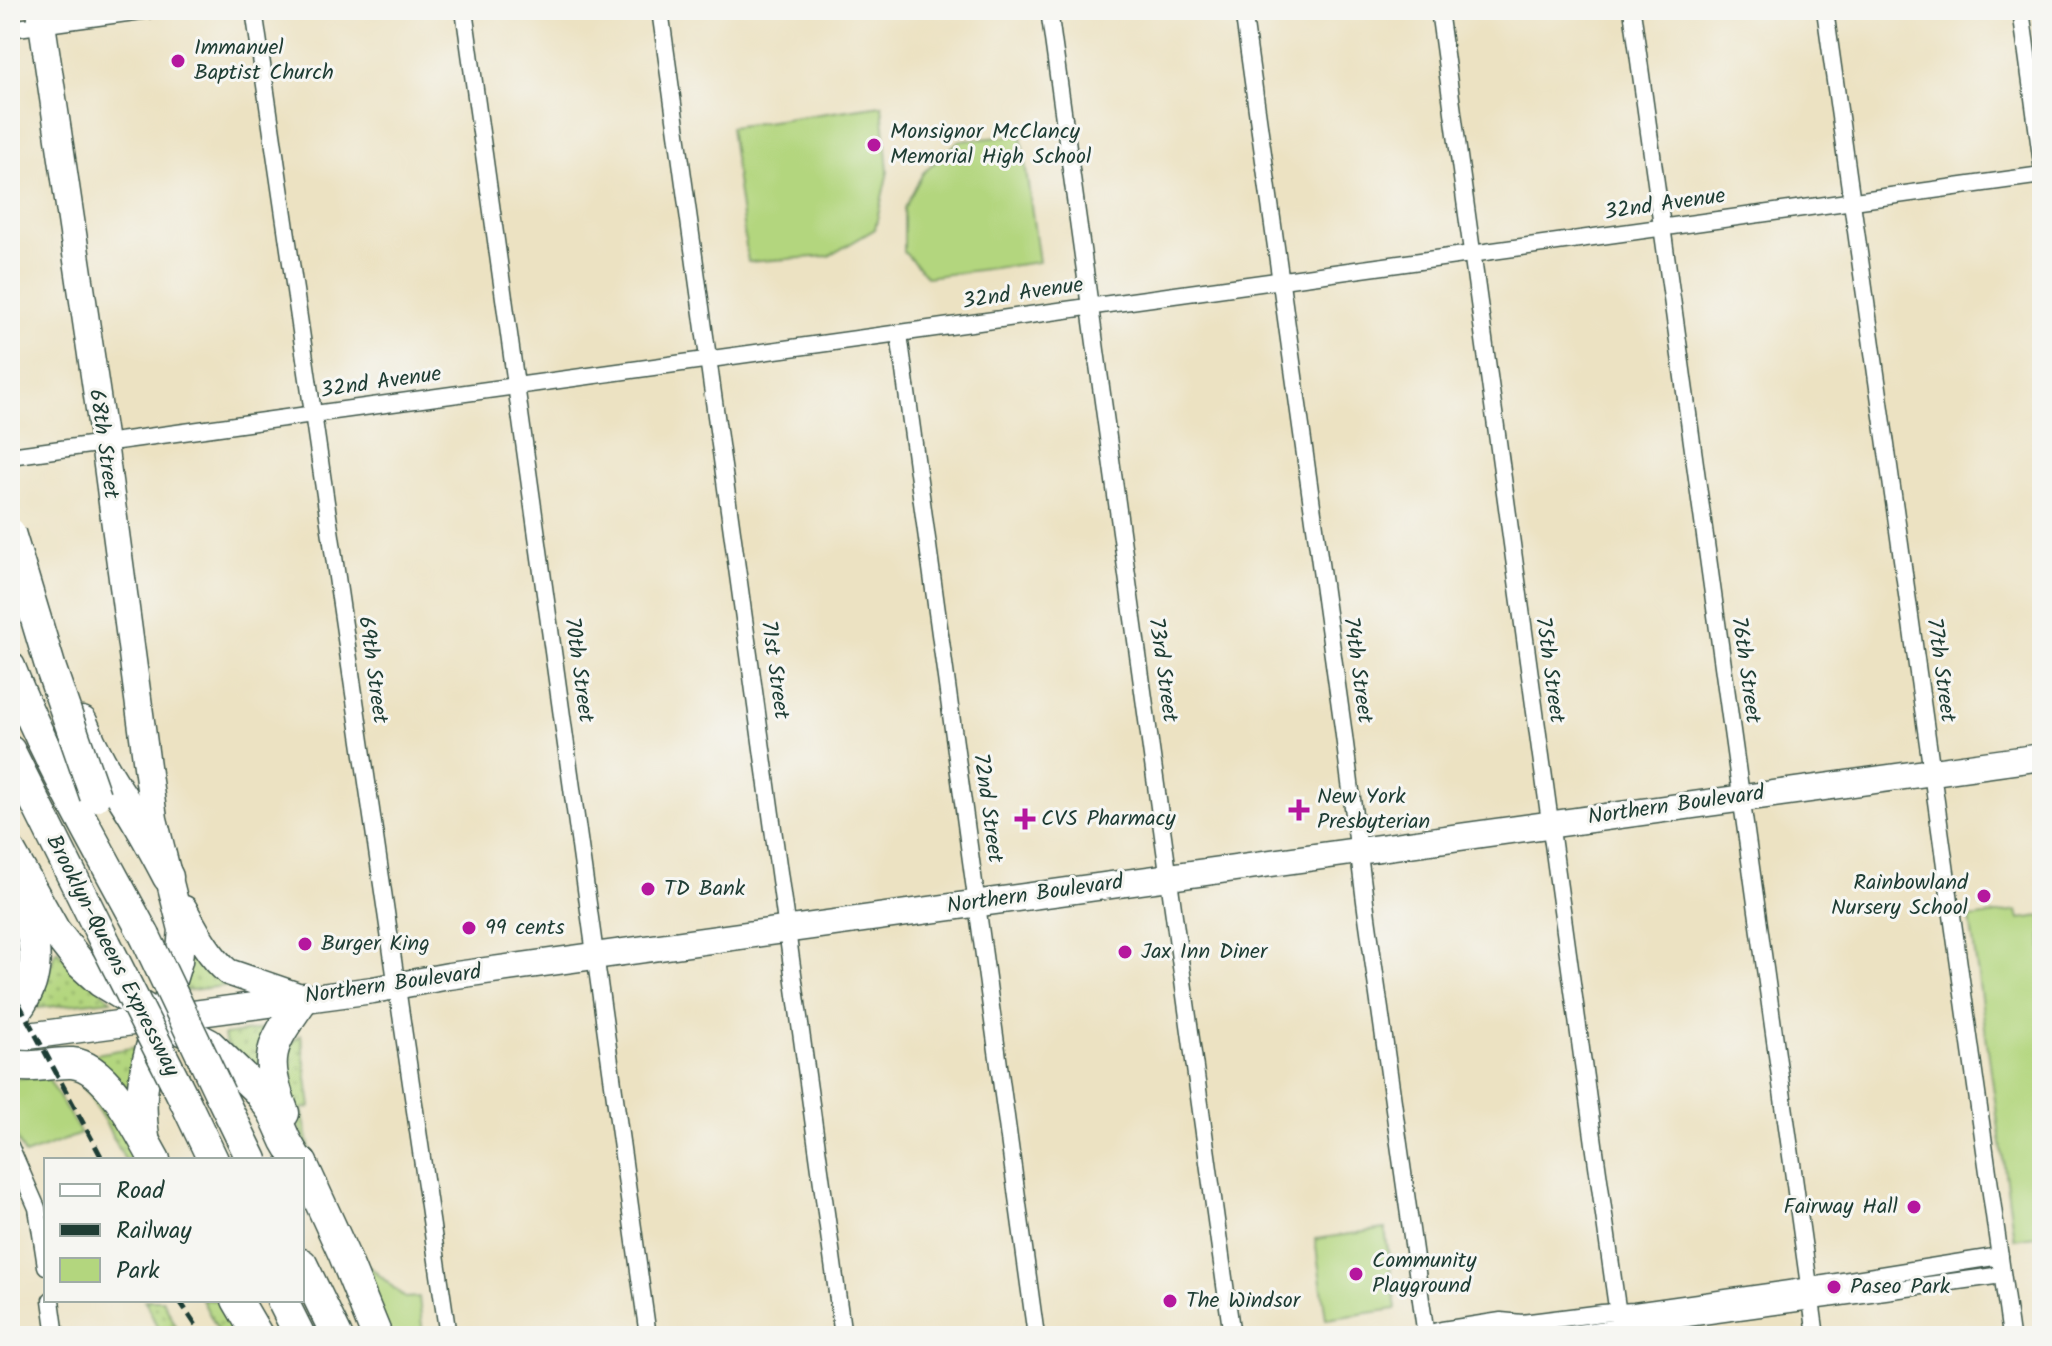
<svg xmlns="http://www.w3.org/2000/svg" width="2052" height="1346" viewBox="0 0 2052 1346" font-family="Kalam,sans-serif">
  <style>
    .grass { fill: url(#grass-dots); stroke: #698a59; stroke-width: 2 }
    .green { fill: #b3d67e; stroke: #698a59; stroke-width: 2 }
    .lines { fill: none; stroke-linecap: round; stroke-linejoin: round }
    .minor-casing { stroke: #3e5649; stroke-width: 19 }
    .primary-casing { stroke: #3e5649; stroke-width: 29 }
    .motorway-casing { stroke: #3e5649; stroke-width: 33 }
    .minor { stroke: #fff; stroke-width: 16 }
    .primary { stroke: #fff; stroke-width: 26 }
    .motorway { stroke: #fff; stroke-width: 30 }
    .rail { stroke: #1f3d34; stroke-width: 5; stroke-dasharray: 12 6; stroke-linecap: butt }
    .motorway-bridge-casing { stroke: #3e5649; stroke-width: 33; stroke-linecap: butt }
    .motorway-bridge { stroke: #fff; stroke-width: 30 }
    .poi-dot { fill: #b5179e; stroke: #f6f6f2; stroke-width: 3 }
    .labels { text-anchor: middle; dominant-baseline: central; stroke-width: 6; stroke-linejoin: round; paint-order: stroke }
    .poi-label { font-size: 22px; fill: #1f3d34; stroke: #f6f6f2; text-anchor: start }
    .street-label { font-size: 22px; fill: #1f3d34; stroke: #f6f6f2 }
  </style>
  <defs>
    <pattern id="grass-dots" width="8" height="8" patternUnits="userSpaceOnUse" patternTransform="scale(2)"><rect width="8" height="8" fill="#b3d67e"/><path d="M2 2h.1M6 6h.1" fill="none" stroke="#91af68" stroke-width="1.8" stroke-linecap="round"/></pattern>
  </defs>
  <rect width="100%" height="100%" fill="#f6f6f2"/>
  <filter id="ink" filterUnits="userSpaceOnUse"><feTurbulence type="fractalNoise" baseFrequency=".0125" numOctaves="2"/><feDisplacementMap in="SourceGraphic" scale="16" xChannelSelector="R" yChannelSelector="G"/><feConvolveMatrix kernelMatrix="1 2 1 2 8 2 1 2 1" color-interpolation-filters="sRGB"/></filter>
  <filter id="wash" filterUnits="userSpaceOnUse"><feTurbulence type="fractalNoise" baseFrequency=".006" numOctaves="4" result="noise"/><feDisplacementMap in="SourceGraphic" scale="32" xChannelSelector="R" yChannelSelector="G"/><feGaussianBlur stdDeviation="1.8" result="paint"/><feColorMatrix in="noise" values="0 0 0 0 0 0 0 0 0 0 0 0 0 0 0 0 0 1.4 0 .05"/><feComposite in="paint" operator="in"/></filter>
  <g filter="url(#wash)">
    <rect width="100%" height="100%" fill="#ece2c2"/>
    <g class="grass">
      <path d="M191,946l40,39 -55,7z"/>
      <path d="M57,950l54,50 -74,8 10,-27 7,-26z"/>
      <path d="M271,1028l-13,45 -32,-29 -2,-9z"/>
      <path d="M301,1035l10,72 -9,2 11,56 -27,-75 -6,-38z"/>
      <path d="M143,1046l-11,48 -38,-35 1,-5z"/>
      <path d="M77,1076l17,2 48,82h-17l-20,-38z"/>
      <path d="M145,1300h18l18,36h-20z"/>
      <path d="M202,1300h24l20,36h-25z"/>
    </g>
    <g class="green">
      <path d="M882,105l6,66 -13,58 -46,27 -81,6 -18,-135z"/>
      <path d="M1021,135l18,127 -112,15 -23,-25v-44l19,-35 36,-32z"/>
      <path d="M2017,911l2,8 23,-3v319l-28,4 -44,-321z"/>
      <path d="M46,1075l35,59 -56,21 -15,-31v-45z"/>
      <path d="M1385,1229l11,80 -70,10 -11,-80z"/>
      <path d="M358,1266h11l36,32 14,-1 4,39h-35z"/>
    </g>
  </g>
  <g filter="url(#ink)">
    <g class="lines">
      <g class="minor-casing">
        <g id="minor">
          <path d="M254,10l194,1326"/>
          <path d="M464,10l184,1326"/>
          <path d="M660,10l183,1326"/>
          <path d="M1049,10l183,1326"/>
          <path d="M1243,10l100,718 24,189 59,419"/>
          <path d="M1439,10c57,442 120,884 182,1326"/>
          <path d="M1632,10l184,1326"/>
          <path d="M1825,10l186,1326"/>
          <path d="M2021,10l21,154"/>
          <path d="M10,29l139,-19"/>
          <path d="M899,334l137,1002"/>
          <path d="M10,456l2032,-281"/>
          <path d="M10,1146l27,62 9,58"/>
          <path d="M51,1300l5,36"/>
          <path d="M1426,1334l16,-4 59,-9 21,2 80,-10 32,-2 190,-27 176,-28"/>
          <path d="M1556,1336l446,-61"/>
        </g>
      </g>
      <g class="primary-casing">
        <g id="primary">
          <path d="M40,10l64,433 50,376 28,111 -3,31 -12,39"/>
          <path d="M184,909c12,22 24,46 44,63l67,23"/>
          <path d="M10,1035l18,1 345,-46 76,-14 1593,-219"/>
        </g>
      </g>
      <g class="motorway-casing">
        <g id="motorway">
          <path d="M10,667c36,93 88,181 135,269"/>
          <path d="M82,722c15,39 34,64 55,99 11,18 21,37 31,56"/>
          <path d="M10,751l96,193"/>
          <path d="M10,851l45,80 25,32 21,19 59,36 49,26 48,46 16,22 13,29 11,19"/>
          <path d="M10,1018c34,-37 28,-75 11,-118"/>
          <path d="M10,1064c25,6 39,-2 62,-1 36,3 67,69 83,97"/>
          <path d="M220,1094l32,66"/>
          <path d="M183,1097l30,63"/>
          <path d="M284,1113c-22,-58 -14,-67 20,-115"/>
          <path d="M144,1137c-7,-44 2,-73 14,-114"/>
          <path d="M302,1163l42,92 33,81"/>
          <path d="M302,1264l35,72"/>
          <path d="M237,1300l21,36"/>
          <path d="M282,1300l18,36"/>
        </g>
      </g>
      <use href="#minor" class="minor"/>
      <use href="#primary" class="primary"/>
      <use href="#motorway" class="motorway"/>
      <g class="rail">
        <path d="M10,987l93,173"/>
        <path d="M179,1300l24,36"/>
      </g>
      <g class="motorway-bridge-casing">
        <g id="motorway-bridge">
          <path d="M10,533l41,136 44,127"/>
          <path d="M145,936l75,158"/>
          <path d="M106,944l77,153"/>
        </g>
      </g>
      <use href="#motorway-bridge" class="motorway-bridge"/>
    </g>
  </g>
  <g class="poi-dot">
    <circle cx="178" cy="61" r="8"/>
    <circle cx="874" cy="145" r="8"/>
    <path d="M1295 798h8v8h8v8h-8v8h-8v-8h-8v-8h8z"/>
    <path d="M1021 807h8v8h8v8h-8v8h-8v-8h-8v-8h8z"/>
    <circle cx="648" cy="889" r="8"/>
    <circle cx="1984" cy="896" r="8"/>
    <circle cx="469" cy="928" r="8"/>
    <circle cx="305" cy="944" r="8"/>
    <circle cx="1125" cy="952" r="8"/>
    <circle cx="1914" cy="1207" r="8"/>
    <circle cx="1356" cy="1274" r="8"/>
    <circle cx="1834" cy="1287" r="8"/>
    <circle cx="1170" cy="1301" r="8"/>
  </g>
  <g class="labels">
    <g class="poi-label">
      <text x="194" y="48">Immanuel<tspan x="194" dy="25">Baptist Church</tspan></text>
      <text x="890" y="132">Monsignor McClancy<tspan x="890" dy="25">Memorial High School</tspan></text>
      <text x="1317" y="797">New York<tspan x="1317" dy="25">Presbyterian</tspan></text>
      <text x="1041" y="819">CVS Pharmacy</text>
      <text x="1968" y="883" text-anchor="end">Rainbowland<tspan x="1968" dy="25">Nursery School</tspan></text>
      <text x="664" y="889">TD Bank</text>
      <text x="485" y="928">99 cents</text>
      <text x="321" y="944">Burger King</text>
      <text x="1141" y="952">Jax Inn Diner</text>
      <text x="1898" y="1207" text-anchor="end">Fairway Hall</text>
      <text x="1372" y="1261">Community<tspan x="1372" dy="25">Playground</tspan></text>
      <text x="1850" y="1287">Paseo Park</text>
      <text x="1186" y="1301">The Windsor</text>
    </g>
    <g class="street-label">
      <text transform="translate(1665 205) rotate(-8)">32nd Avenue</text>
      <text transform="translate(1023 294) rotate(-8)">32nd Avenue</text>
      <text transform="translate(381 383) rotate(-8)">32nd Avenue</text>
      <text transform="translate(103 444) rotate(82)">68th Street</text>
      <text transform="translate(372 670) rotate(82)">69th Street</text>
      <text transform="translate(578 670) rotate(82)">70th Street</text>
      <text transform="translate(774 670) rotate(82)">71st Street</text>
      <text transform="translate(1162 670) rotate(82)">73rd Street</text>
      <text transform="translate(1357 670) rotate(82)">74th Street</text>
      <text transform="translate(1549 670) rotate(82)">75th Street</text>
      <text transform="translate(1745 670) rotate(82)">76th Street</text>
      <text transform="translate(1940 670) rotate(82)">77th Street</text>
      <text transform="translate(1676 806) rotate(-8)">Northern Boulevard</text>
      <text transform="translate(987 808) rotate(82)">72nd Street</text>
      <text transform="translate(1035 895) rotate(-8)">Northern Boulevard</text>
      <text transform="translate(112 956) rotate(63)">Brooklyn-Queens Expressway</text>
      <text transform="translate(393 985) rotate(-8)">Northern Boulevard</text>
    </g>
  </g>
  <rect width="2052" height="1346" fill="none" stroke="#f6f6f2" stroke-width="40"/>
  <rect x="44" y="1158" width="260" height="144" fill="#f6f6f2" stroke="#a0aca6" stroke-width="2"/>
  <rect x="60" y="1184" width="40" height="12" fill="#ffffff" stroke="#a0aca6" stroke-width="2"/>
  <text x="116" y="1198" font-size="24" fill="#1f3d34">Road</text>
  <rect x="60" y="1224" width="40" height="12" fill="#1f3d34" stroke="#a0aca6" stroke-width="2"/>
  <text x="116" y="1238" font-size="24" fill="#1f3d34">Railway</text>
  <rect x="60" y="1258" width="40" height="24" fill="#b3d67e" stroke="#a0aca6" stroke-width="2"/>
  <text x="116" y="1278" font-size="24" fill="#1f3d34">Park</text>
</svg>
